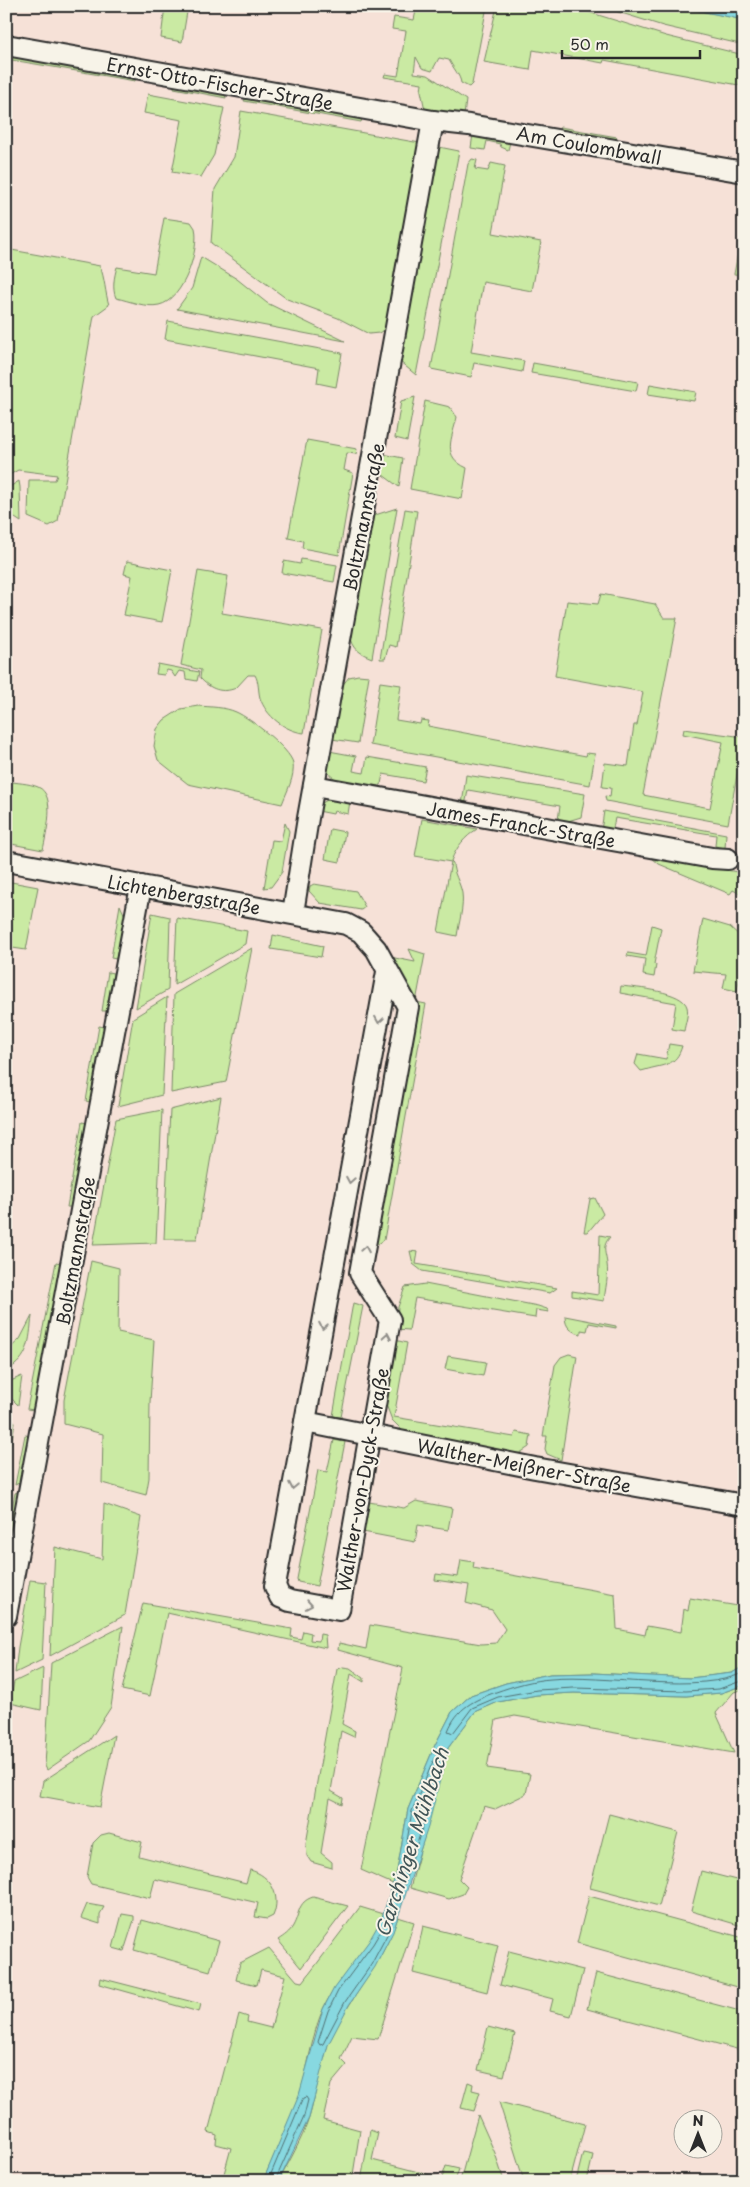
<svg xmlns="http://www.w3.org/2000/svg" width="750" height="2187" viewBox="0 0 750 2187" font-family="'Playpen Sans',sans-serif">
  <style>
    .built { fill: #f6e1d7; fill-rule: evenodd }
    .green { fill: #caeaa3; stroke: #7a8a67 }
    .water { fill: #87d8e0; stroke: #629398 }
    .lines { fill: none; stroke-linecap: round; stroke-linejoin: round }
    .shore { stroke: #507073; stroke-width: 1 }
    .street-casing { stroke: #2b2b2b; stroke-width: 24 }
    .street { stroke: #f7f3e8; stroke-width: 20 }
    .oneway { stroke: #918f8a }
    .labels { text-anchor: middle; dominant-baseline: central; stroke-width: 4; stroke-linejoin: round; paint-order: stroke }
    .street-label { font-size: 18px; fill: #2b2b2b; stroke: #f7f3e8 }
    .water-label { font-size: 19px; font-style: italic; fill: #425658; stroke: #f7f3e8 }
  </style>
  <rect width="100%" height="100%" fill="#f7f3e8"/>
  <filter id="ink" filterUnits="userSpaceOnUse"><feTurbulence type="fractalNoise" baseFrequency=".02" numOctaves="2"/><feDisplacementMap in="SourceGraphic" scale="10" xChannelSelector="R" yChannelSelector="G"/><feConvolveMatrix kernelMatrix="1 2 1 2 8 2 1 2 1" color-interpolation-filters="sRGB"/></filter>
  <g filter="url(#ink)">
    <path class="built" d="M6,6h635l103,31v2144h-738zM682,2120h30v30h-30z"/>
    <g class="green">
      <path d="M165,6h23l-6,36 -21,-4z"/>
      <path d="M417,6h70l-15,78 -3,3 -8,-4c-1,-8 -8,-15 -12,-23l-10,-2 -7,13 -10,-3 -6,-11 -2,16 14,2 38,25 -2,16 -39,-6 -4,-19 1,-8 -38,-6 1,-3 13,2 8,-45 -14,-2 2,-12 20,3z"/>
      <path d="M497,6h72l97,30 78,19v31l-140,-26 -1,3 -70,-13 -3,20 -46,-8z"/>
      <path d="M599,6h79l66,14v25l-81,-19z"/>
      <path d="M6,52l130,23 -1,6 -129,-22z"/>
      <path d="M175,83l50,11 1,4 -52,-10z"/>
      <path d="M148,94l76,14 -10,47 -13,22 -29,-5 10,-52 -38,-7z"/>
      <path d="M246,97l117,18 -2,7 -117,-21z"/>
      <path d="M241,111l179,32 -34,185 -7,5 -10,1 -31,-16 -51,-19 -76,-56 4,-54 19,-32z"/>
      <path d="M560,127l57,10 -1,5 -57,-10z"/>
      <path d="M473,134l37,8 -2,8 -7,-3 -1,-3 -13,-3 -2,9 -14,-2z"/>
      <path d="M439,147l20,4 -43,224 -17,-14z"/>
      <path d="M472,159l5,1 -2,9 13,2 3,-8 14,3 -12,67 48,9 -9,49 -49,-9 -12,70 53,9 -2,11 -48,-9 -3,14 -40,-8 37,-205z"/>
      <path d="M164,218l27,4 4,6c5,20 -11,72 -36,77 -13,3 -29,-4 -43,-7 -4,-9 -2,-21 1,-31l37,6z"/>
      <path d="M741,237l3,1v37l-10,-1z"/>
      <path d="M6,249l94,17c5,13 5,26 9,39l-15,11 -36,205 -9,5 -21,-9 1,-37h26l2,-5 -39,-5 -12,7z"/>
      <path d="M201,257l36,22 30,24 78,38 -168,-32 15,-21z"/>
      <path d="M168,321l174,32 -6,34 -19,-4 2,-15 -154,-29z"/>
      <path d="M533,363l105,19 -2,9 -105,-18z"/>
      <path d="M650,384l46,8 -2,9 -46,-7z"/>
      <path d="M415,397l-8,44 -12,-3 6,-37z"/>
      <path d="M425,401l25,6 7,10c-5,22 -16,39 10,51l-5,31 -52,-10z"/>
      <path d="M307,440l50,9 -1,5 -9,-1 -3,17 9,3 -14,82 -37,-7 1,-7 -15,-3z"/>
      <path d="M383,454l20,4 -4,29 -20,-15z"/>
      <path d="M19,481l1,6 1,35 -15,-10v-23z"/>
      <path d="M397,508l-25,150c-13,-5 -19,-9 -22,-23l22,-119z"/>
      <path d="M405,509l12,2 -21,136 -7,-2 -4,14h-5z"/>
      <path d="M301,559l36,6 -3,17 -52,-9 2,-12 16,3z"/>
      <path d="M127,561l45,9 -10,52 -38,-7 8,-39 -8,-2z"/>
      <path d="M198,571l30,5 -6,37 100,17 -18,103c-19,-2 -38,-17 -44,-35 -2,-8 -1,-16 -5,-23h-7l-12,13c-14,6 -26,1 -36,-10l1,-8 -20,-5z"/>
      <path d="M601,594l54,10 9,14h13l-34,177 67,13 13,-66 -40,-8 1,-5 60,8 -16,87 -122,-23 -1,-5 5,1 1,-9 -9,-1 3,-24 23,3 6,-41h3l6,-33 -88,-16 12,-75 31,3z"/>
      <path d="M158,664l41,8 -2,9 -11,-2 -1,-7 -6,-1 -4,6 -4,-6 -4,-1 -3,5 -8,-1z"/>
      <path d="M358,675l11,1 -11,67 -26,-4 9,-52 8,-10z"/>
      <path d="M380,682l21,3 -5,35 24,4 1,-4 8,1 -1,5 158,30 1,-3 8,1 -5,31 -220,-40z"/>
      <path d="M198,706c13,1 27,1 38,6 14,6 54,37 57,51 2,14 -6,28 -11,41l-94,-20 -30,-24 -4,-14 3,-17 7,-9 17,-11z"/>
      <path d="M329,751l27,5 -3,15 11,2 3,-16 59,10 -3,14 -40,-7 -2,10 -5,3c-14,0 -44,-3 -50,-18z"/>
      <path d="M466,775l119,19 -4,23 -13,4 -10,-1 2,-14 -92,-16 -3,16 -3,-1z"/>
      <path d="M6,781c10,2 23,2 32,6 19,8 8,47 5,63l-37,-7z"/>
      <path d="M329,799l21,2 -2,13 -14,-3 -1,3 -15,-3 4,-8z"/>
      <path d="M604,811l122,23 -1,14 -10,-2 1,-11 -101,-17 -3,15 -11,-2z"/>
      <path d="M422,819l55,10c-13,9 -20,17 -26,32l2,2c0,10 7,19 9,30 2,14 -3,29 -5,43l-19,-4 13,-70 -36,-6z"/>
      <path d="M285,823l4,8 -7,41 -11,15 -7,1 8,-48 9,1z"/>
      <path d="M330,829l15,3 -5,30 -15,-3z"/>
      <path d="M652,858l92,15v23l-11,-6 -3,4 -71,-30z"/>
      <path d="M6,881l32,6 -12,63 -20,-3z"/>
      <path d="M314,884l42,7 9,16 -4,3 -41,-7 -11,-12 1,-5z"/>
      <path d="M120,905l5,11 -9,43 -5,-1z"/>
      <path d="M152,913l18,4 -2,73 -32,18z"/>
      <path d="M177,918l70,13 -2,13 -71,41z"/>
      <path d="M703,919l27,8 11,10 3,-2 -5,33 2,1 -4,22 -14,-3 3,-14 -33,-3z"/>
      <path d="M652,925l9,3 -7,36 2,1 -2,12 -11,-2 2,-16 -18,-3 1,-3 18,3z"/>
      <path d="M273,935l50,11 -2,11 -50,-8z"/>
      <path d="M252,948l-26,134 -55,11 3,-99z"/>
      <path d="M409,949l16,5 -9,48 10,2 -42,236 -10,7 37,-246 -8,-24 -13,-20 25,5z"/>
      <path d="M108,972l5,1 -6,38h-5z"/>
      <path d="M621,986c16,2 62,5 66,21 2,7 -2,17 -3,24l-12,-2 4,-26 -56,-10z"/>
      <path d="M167,997l-5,98 -44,11 15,-88z"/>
      <path d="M99,1026l5,1 -14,75 -4,-1z"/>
      <path d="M669,1044l13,2c-6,21 -18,18 -37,24l-4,1 -6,-7 3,-10 28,5z"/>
      <path d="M221,1097l-24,142h-33l6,-129z"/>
      <path d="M162,1110l-6,133 -63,2 23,-126z"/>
      <path d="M82,1122l5,1 -16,84h-4z"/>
      <path d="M595,1198l8,16 -15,18h-4l6,-33z"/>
      <path d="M600,1235l10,2c-9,10 -4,16 -3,27 2,11 -2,26 -3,37l-32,-5v-5l26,4z"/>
      <path d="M410,1251l8,1 -2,12 141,24 -7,5 -128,-22 -9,-7z"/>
      <path d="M91,1261l28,7 -1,64 36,8 -4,62 -1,76 -3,17 -44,-12 1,-49 -39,-10v-24z"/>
      <path d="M56,1262l5,1 -27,147 -7,-1z"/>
      <path d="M425,1284l113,22 9,3 2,3 -13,-2 -1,8 -120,-20 -6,32 -13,-1 2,-22 7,-20z"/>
      <path d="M353,1303l10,3 -22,111 -8,-1z"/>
      <path d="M32,1316c-3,25 -2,42 -26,55v-19l14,-13z"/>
      <path d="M565,1316l51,10v2l-27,-5 -2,8 -6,-1v4c-10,-2 -16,-7 -16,-18z"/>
      <path d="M395,1340l12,3 -13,74 120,20 2,-5 15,3 -2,12 -9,6 -8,1 -105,-19 -15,-15 -7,-18z"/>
      <path d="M569,1354l8,2 -16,104 -14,-6 -2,-5 2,-13h-4l12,-71 6,-8z"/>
      <path d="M448,1356l38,6 -3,14 -38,-7z"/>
      <path d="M22,1376l-4,29 -12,-12v-10z"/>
      <path d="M6,1409l9,14 -9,46z"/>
      <path d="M25,1435l6,1 -8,45 -8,4z"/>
      <path d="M334,1440l11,2 -28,144 -19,-4 -1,-3 21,-109 9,2z"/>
      <path d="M20,1491l-11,64h-3v-18l9,-44z"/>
      <path d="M416,1501l36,7 -4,22 -30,-5 -3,17 -52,-10 6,-30 35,6z"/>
      <path d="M104,1504l37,13 -16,98 -75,41 5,-109 47,12z"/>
      <path d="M461,1560l13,2 -1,6 142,26 2,35 28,6 2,-9 34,6 3,-23 4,2 2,-13 54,9v59l-12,7 -42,5 -97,-5 -43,1 -44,9 -35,12 -19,17 -17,33 -27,64 -11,62 -4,13 -32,-14 42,-202 -65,-18 1,-7 27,6 4,-24 111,19 15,-1 9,-14 -13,-19 -26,-7 3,-18 -34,-5 1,-6 22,3z"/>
      <path d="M30,1580l16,2 -4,78 -27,13 3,-26z"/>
      <path d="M143,1603l149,26 -1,8 10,2 2,-8 8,2 -1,7 9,1 1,-7 5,1 1,13 -159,-35 -17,83 -28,-6z"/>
      <path d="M123,1626l-12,81 -22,34 -42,29 -2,-4 6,-103z"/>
      <path d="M343,1667l7,1 14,10v4l-13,-8 -9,50 13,7 -1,6 -13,-6 -10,60 12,7 -1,6 -12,-6 -9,55 11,9v6l-21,-6 -4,-6 -1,-12 31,-175z"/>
      <path d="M43,1668l-2,42 -31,-7 4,-21z"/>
      <path d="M744,1685v4l-10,3 -18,21 18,40 -219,-37 -19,4 -9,48 43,6 -4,20 -31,15 -11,-3 -25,73 8,8 -4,7 -14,5 -39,-11 38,-140 27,-36 23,-10 39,-7 37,-2 112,3 35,-3z"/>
      <path d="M114,1735l-14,72 -60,-11 3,-15z"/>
      <path d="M609,1814l69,18 -19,74 -69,-18z"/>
      <path d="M109,1833l33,9 -3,14 107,27 4,-13c20,5 32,25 23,46l-6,3 -12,-2 3,-14 -103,-24 -5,19 -59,-14 -4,-7 6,-34 8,-8z"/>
      <path d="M701,1871l43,11 -2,44 -51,-15z"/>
      <path d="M589,1896l155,42v51l-167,-46z"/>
      <path d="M313,1897l35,9 -47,62 -23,-28c6,-4 12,-8 15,-14 7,-12 4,-24 20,-29z"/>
      <path d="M87,1904l17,3 -4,7v10l-19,-6z"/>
      <path d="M360,1907l23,7c-11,35 -43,60 -59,93 -13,28 -15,60 -25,89 -11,29 -24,57 -36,85h-41l9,-33 -15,-4 1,-9 -9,-3 31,-118 9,3 -1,5 24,6 14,-52 -24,-6 -4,15 -21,-5 4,-17 29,-15 28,33 6,1z"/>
      <path d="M122,1914l12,2v4l-10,31 -11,-3z"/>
      <path d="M398,1917l16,5 -36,117 -26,-3 -11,23 6,6 -16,19 -8,36 37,10 -8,51h-73c10,-20 23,-41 30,-63 7,-23 10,-50 19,-74 19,-44 55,-80 70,-127z"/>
      <path d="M142,1920l77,21 -9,30 -76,-21z"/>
      <path d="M423,1926l75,19 -11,47 -74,-19z"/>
      <path d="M509,1951l74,19 -12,46 -21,-5 3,-12 -53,-14z"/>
      <path d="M596,1973l148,39v39l-157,-42z"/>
      <path d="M100,1978l101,26 -2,8 -100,-28z"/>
      <path d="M488,2027l27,7 -11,42 -26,-6z"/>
      <path d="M468,2082l5,2 -1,6 8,2 -6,19 -13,-3z"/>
      <path d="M499,2102l86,22 -15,57h-46z"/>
      <path d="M478,2115l17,38 9,28h-44z"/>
      <path d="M370,2130l8,3 -6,27 70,18 4,-12 13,3 -4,12h-94z"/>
      <path d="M583,2153l10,2 -6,26h-11z"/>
    </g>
    <g class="water">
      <path d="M678,6h66v14l-64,-13z"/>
      <path d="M744,1666v19l-23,8 -35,3 -112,-3 -37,2 -39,7 -23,10 -27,36 -20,79 -35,105 -18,35 -26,38 -21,40 -19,73 -30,63h-16l36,-86 24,-86 11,-21 35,-47 12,-21 16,-49 11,-62 27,-64 17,-33 19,-17 35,-12 44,-9 43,-1 97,5 42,-5z"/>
    </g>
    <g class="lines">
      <g class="shore">
        <path d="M744,1672c-40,23 -143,2 -193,7 -18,1 -38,7 -55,13 -22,8 -39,16 -48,39l5,2 19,-25 26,-11 39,-7 37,-2 112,3 33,-2 25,-9"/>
        <path d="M438,1758l1,3 -16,64 -34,106 -18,34 -26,37 -22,42 -3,1 -2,-3 10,-31 10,-20 35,-47 13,-22 16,-50 10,-61 22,-52z"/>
        <path d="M268,2181l35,-83 3,-1 2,3 -4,16 -29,65"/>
      </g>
      <g class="street-casing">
        <g id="street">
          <path d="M6,45l427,76 36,4 275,47"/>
          <path d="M314,786l398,72 16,1"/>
          <path d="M6,861l340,63 15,8 15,17 32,58 -48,266 30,47 -51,290 -49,-9 -10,-4 -5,-11 112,-614"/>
          <path d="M293,913l15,-95 125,-697"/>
          <path d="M305,1422l230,46 209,37"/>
          <path d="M6,1616l135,-730"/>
        </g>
      </g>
      <use href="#street" class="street"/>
    </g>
    <defs><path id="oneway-chevron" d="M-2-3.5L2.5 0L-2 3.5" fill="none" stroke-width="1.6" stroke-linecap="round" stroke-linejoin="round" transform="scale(1.25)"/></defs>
    <g class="oneway">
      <use href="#oneway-chevron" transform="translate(379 1020) rotate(99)"/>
      <use href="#oneway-chevron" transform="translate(350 1180) rotate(100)"/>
      <use href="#oneway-chevron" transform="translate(365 1249) rotate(-80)"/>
      <use href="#oneway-chevron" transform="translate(323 1326) rotate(101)"/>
      <use href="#oneway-chevron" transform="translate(387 1336) rotate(-80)"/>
      <use href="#oneway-chevron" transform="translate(293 1486) rotate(101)"/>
      <use href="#oneway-chevron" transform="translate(309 1605) rotate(10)"/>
    </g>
  </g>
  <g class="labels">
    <g class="street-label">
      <text transform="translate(220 83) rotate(10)">Ernst-Otto-Fischer-Straße</text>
      <text transform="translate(589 145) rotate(10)">Am Coulombwall</text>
      <text transform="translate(363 517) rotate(-79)">Boltzmannstraße</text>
      <text transform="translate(521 824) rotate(10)">James-Franck-Straße</text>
      <text transform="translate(184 894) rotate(10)">Lichtenbergstraße</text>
      <text transform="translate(75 1251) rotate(-80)">Boltzmannstraße</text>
      <text transform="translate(524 1465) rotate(11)">Walther-Meißner-Straße</text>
      <text transform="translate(362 1480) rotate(-80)">Walther-von-Dyck-Straße</text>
    </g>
    <g class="water-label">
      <text transform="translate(411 1842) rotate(-72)">Garchinger Mühlbach</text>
    </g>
  </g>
  <rect width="750" height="2187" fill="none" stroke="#f7f3e8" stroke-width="25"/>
  <rect x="12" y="12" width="725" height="2162" fill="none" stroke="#2b2b2b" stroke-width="2" filter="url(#ink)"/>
  <g transform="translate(698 2134)"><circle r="24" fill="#f7f3e8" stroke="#a5a39c"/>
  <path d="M0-4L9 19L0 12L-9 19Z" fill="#2b2b2b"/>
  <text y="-8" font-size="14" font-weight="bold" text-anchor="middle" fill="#2b2b2b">N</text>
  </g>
  <path d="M562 50v8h138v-8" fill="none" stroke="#2b2b2b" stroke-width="2.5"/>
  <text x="570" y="50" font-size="15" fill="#2b2b2b" stroke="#f7f3e8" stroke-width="4" paint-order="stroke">50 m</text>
</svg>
